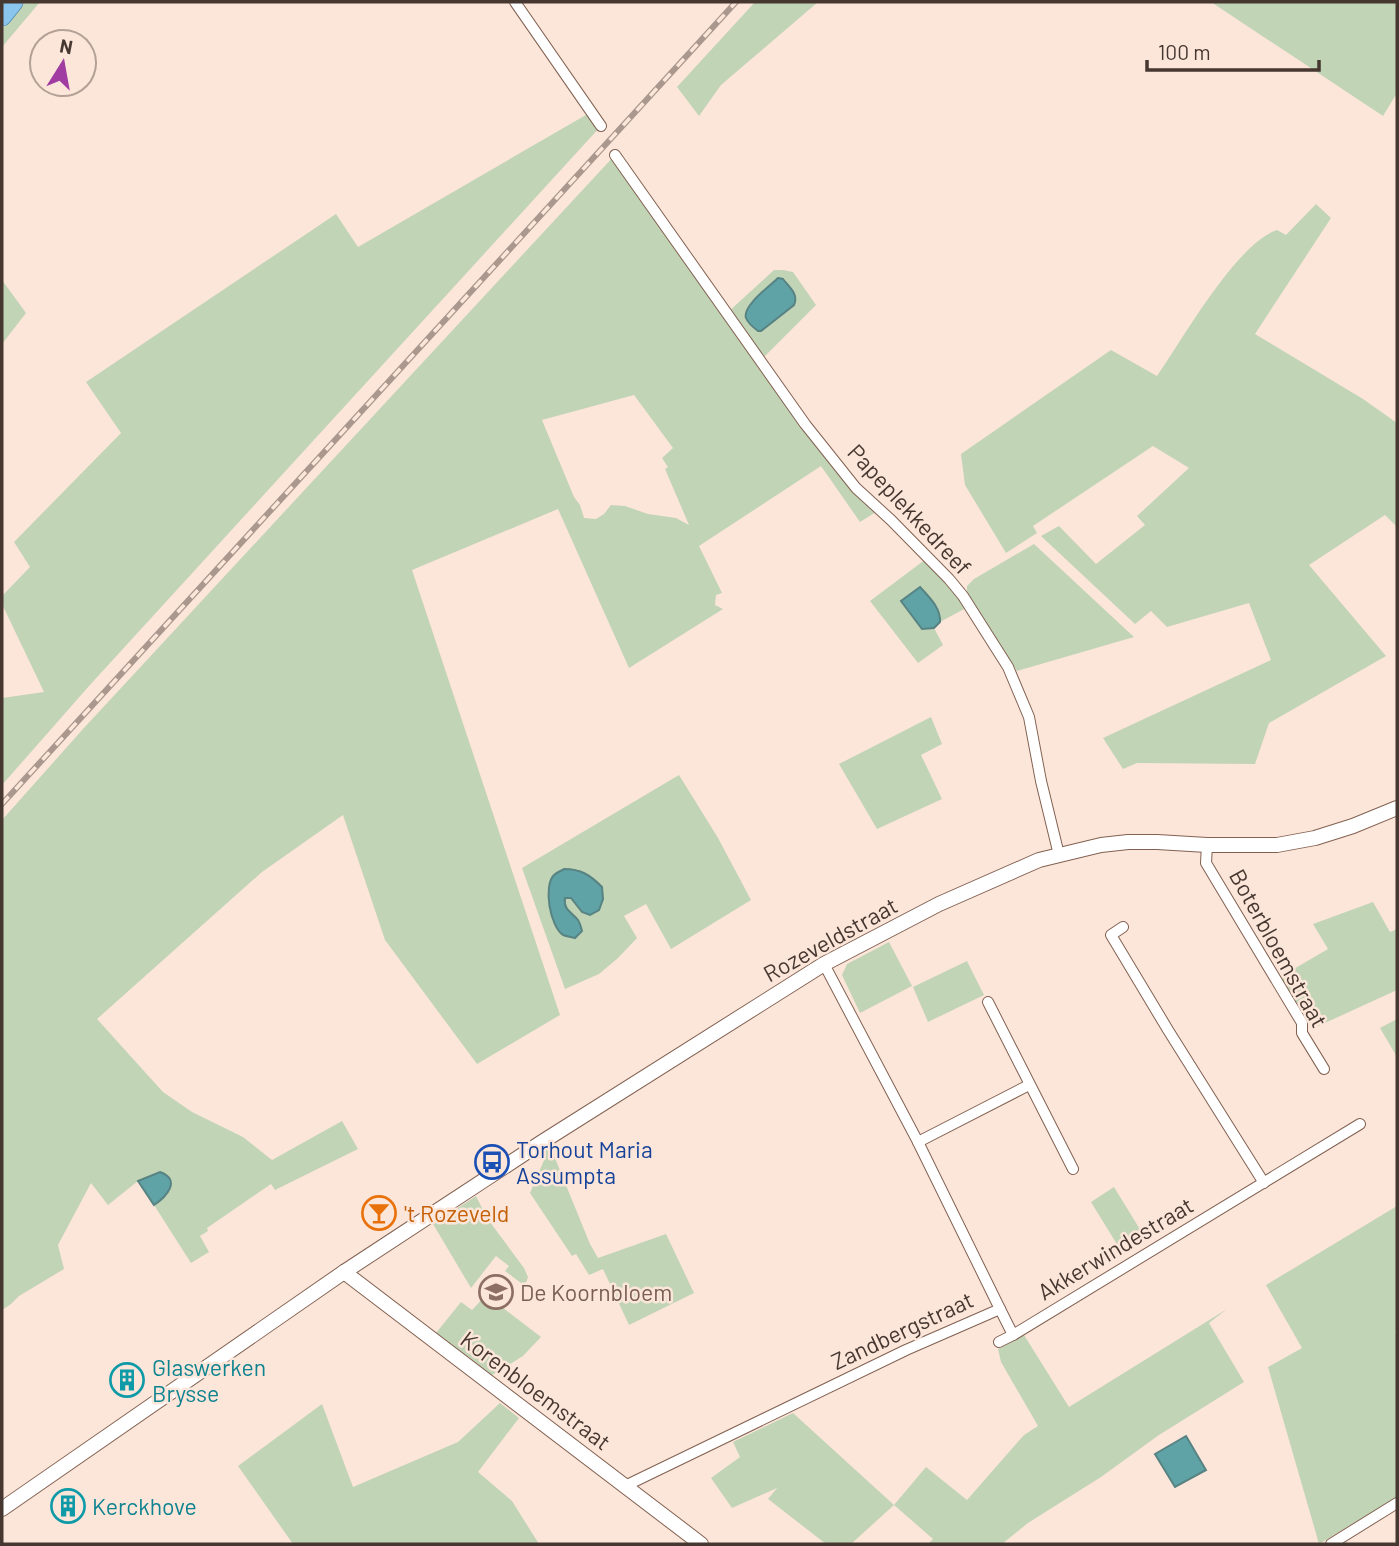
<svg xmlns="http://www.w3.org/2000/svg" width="1399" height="1546" viewBox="0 0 1399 1546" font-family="Barlow,sans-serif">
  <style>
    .green { fill: #c2d4b6; fill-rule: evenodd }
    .water { fill: #5fa3a7; stroke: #588383; stroke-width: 2 }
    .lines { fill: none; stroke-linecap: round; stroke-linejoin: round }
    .minor-casing { stroke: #826151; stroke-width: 12 }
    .tertiary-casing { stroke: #826151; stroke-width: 16 }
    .primary-casing { stroke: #3e7aa2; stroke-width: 19 }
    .minor { stroke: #fff; stroke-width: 10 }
    .tertiary { stroke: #fff; stroke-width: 14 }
    .primary { stroke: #89c5ec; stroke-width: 18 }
    .rail-casing { stroke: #aa978d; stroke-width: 6 }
    .rail { stroke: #fce6da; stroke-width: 3.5; stroke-dasharray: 10; stroke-linecap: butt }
    .labels { text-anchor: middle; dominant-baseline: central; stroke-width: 5; stroke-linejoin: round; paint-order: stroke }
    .street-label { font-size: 23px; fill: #463730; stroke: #fce6da }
    .transit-label { font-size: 23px; fill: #164399; stroke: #fce6da; text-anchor: start }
    .food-label { font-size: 23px; fill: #c56008; stroke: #fce6da; text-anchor: start }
    .education-label { font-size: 23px; fill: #785e54; stroke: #fce6da; text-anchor: start }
    .culture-label { font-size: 23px; fill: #0d838f; stroke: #fce6da; text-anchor: start }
  </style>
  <rect width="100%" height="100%" fill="#fce6da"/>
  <g class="green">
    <path d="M25,2h15l-38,45v-18z"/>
    <path d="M755,2h63l-97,83 -22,31 -22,-29z"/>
    <path d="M1211,2h186v91l-14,23z"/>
    <path d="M591,112l10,14 -512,560 -87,99v-87l42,-6 -42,-88v-8l28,-29 -16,-25 107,-109 -35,-51 250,-168 22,33z"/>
    <path d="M615,155l112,158 47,-43h9l10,2 23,33 -56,56 119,149 -19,12 -39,-56 -122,80 23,47 -6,2 -1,10 8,4 -94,59 -71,-159 -146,61 148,445 -83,49 -92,-124 -42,-125 -81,57 -165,147 66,73 29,20 51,25 29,23 70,-39 16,28 -83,41 -4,-6 -64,44 1,3 -8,5 9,16 -18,11 -37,-58c12,-9 21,-16 12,-31l-28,7 -30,24 -17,-22 -33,62 6,24 -45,27 -8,8 -9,6v-490l81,-91zM634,395l39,53 -11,10 6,9 -3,2 24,56 -13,-7 -28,-4 -23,-8 -14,-1 -7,9 -8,5 -12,-1 -4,-13 -6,-8 -32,-77z"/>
    <path d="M1316,204l15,14 -76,116 108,65 34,24v104l-12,-12 -76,50 77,91 -117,67 -14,41 -118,-1 -14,6 -20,-31 168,-78 -22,-57 -82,24 -16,-16 -16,13 -94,-88 18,-10 37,38 49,-39 -8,-9 52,-48 -36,-22 -120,80 4,7 -31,20 -41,-68 -4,-31 150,-104 46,26c25,-36 79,-132 120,-146l9,5z"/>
    <path d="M2,280l24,33 -24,31z"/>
    <path d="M1034,544l100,93 -117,34 -50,-78v-7l7,-7z"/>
    <path d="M926,559l40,49 -26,14v-7l-39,-14c8,12 17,29 33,27l9,17 -25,18 -48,-62z"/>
    <path d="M931,717l11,27 -21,11 21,44 -65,30 -38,-65z"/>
    <path d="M679,775l39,63 33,62 -80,49 -25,-45 -22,12 13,22 -19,20 -19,16 -34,15 -43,-121zM548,888l55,11 -26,7 -6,-8 -6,-1c-2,11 5,16 13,22h-24z"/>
    <path d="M1373,902l17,30 7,-3v61l-83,38 -34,-51 48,-28 -15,-25z"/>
    <path d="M889,942l23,44 -52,27 -18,-38 5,-11z"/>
    <path d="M967,961l17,34 -56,27 -15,-35z"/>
    <path d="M1397,1019v38l-17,-29z"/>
    <path d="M550,1146l40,98 8,14 68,-24 28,59 -65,32 -26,-56 -14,6 -13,-21 -4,2 -42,-63 15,-35 -3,-6z"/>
    <path d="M1114,1187l27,44 -23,15 -27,-44z"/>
    <path d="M476,1196l11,22 37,50 4,9 -3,9 -20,-15 4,-5 -13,-10 -25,32 -38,-64z"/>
    <path d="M1397,1206v123l-2,2 2,3v163l-78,47 -51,-177 34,-19 -36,-63z"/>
    <path d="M486,1295l55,42 -18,19 -31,19 -56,-42 25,-31 11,8z"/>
    <path d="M1227,1309l-18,14 35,59 -85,53 -58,42 -73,46 -26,21h-74l5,-5 -39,-34 -43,39h-25l-58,-45 9,-11 -45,20 -21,-30 29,-21 -7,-15 60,-29 101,92 32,-38 41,33 57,-65 14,-9 -37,-64 -3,-13 26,-14 45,72z"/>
    <path d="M500,1403l19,15 -41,54 34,29 27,43h-246l-55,-78 84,-62 31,83 105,-45z"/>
  </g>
  <g class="water">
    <path d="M778,278l5,1c6,8 16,15 11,26l-33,26h-3c-4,-3 -10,-8 -12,-13 -4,-12 24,-32 32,-40z"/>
    <path d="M920,587c9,10 21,21 20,35l-6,6 -12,1 -21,-28z"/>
    <path d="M564,869c17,0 26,6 38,18l1,12 -4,11 -9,5 -8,-3 -11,-14h-6c-2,12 7,14 13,22 2,3 3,7 4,11l-7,7c-3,-1 -10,-2 -12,-3 -13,-9 -20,-49 -9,-60 3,-3 7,-4 10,-6z"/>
    <path d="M160,1172c22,8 6,25 -6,33l-16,-24z"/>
    <path d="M1186,1436l20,34 -31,17 -20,-33z"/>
  </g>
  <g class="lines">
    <g class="minor-casing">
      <g id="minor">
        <path d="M515,2l86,124"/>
        <path d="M615,155l190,269 51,64 35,32 58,59 14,17 45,71 21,50 12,64 18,74"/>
        <path d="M1207,845l-1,18 96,160v10l22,36"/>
        <path d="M1123,927l-12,8 57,95 96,153"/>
        <path d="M988,1002l85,167"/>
        <path d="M918,1142l111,-57"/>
        <path d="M1000,1309l13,26 347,-211"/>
        <path d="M999,1342l14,-7"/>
        <path d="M625,1486l281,-136 94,-41 -82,-167 -94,-178"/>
        <path d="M1331,1544l66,-41"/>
      </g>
    </g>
    <g class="tertiary-casing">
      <g id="tertiary">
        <path d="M344,1272l357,272"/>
        <path d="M2,1509l342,-237 198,-130 282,-178 115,-60 100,-44 62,-15 27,-3h29l50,3h70l38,-7 38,-12 44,-18"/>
      </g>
    </g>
    <g class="primary-casing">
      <path id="primary" d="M2,17l12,-15"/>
    </g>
    <use href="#minor" class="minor"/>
    <use href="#tertiary" class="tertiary"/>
    <use href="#primary" class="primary"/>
    <g class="rail-casing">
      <path id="rail" d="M2,804l734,-802"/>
    </g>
    <use href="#rail" class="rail"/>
  </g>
  <defs>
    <g id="bus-ring" transform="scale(1.75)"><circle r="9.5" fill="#fce6da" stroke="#1a4fb4" stroke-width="1.5"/><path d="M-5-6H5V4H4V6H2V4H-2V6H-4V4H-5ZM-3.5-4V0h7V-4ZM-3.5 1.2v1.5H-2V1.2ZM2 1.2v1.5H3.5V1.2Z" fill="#1a4fb4"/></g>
    <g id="bar-ring" transform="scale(1.75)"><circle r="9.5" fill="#fce6da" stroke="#e8710a" stroke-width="1.5"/><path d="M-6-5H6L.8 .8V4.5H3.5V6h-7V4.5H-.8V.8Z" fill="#e8710a"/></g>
    <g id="school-ring" transform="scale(1.75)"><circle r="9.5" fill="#fce6da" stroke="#8d6e63" stroke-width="1.5"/><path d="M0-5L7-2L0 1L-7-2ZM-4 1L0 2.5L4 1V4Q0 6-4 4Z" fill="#8d6e63"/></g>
    <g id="building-ring" transform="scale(1.75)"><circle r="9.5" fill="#fce6da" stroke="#0f9aa8" stroke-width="1.5"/><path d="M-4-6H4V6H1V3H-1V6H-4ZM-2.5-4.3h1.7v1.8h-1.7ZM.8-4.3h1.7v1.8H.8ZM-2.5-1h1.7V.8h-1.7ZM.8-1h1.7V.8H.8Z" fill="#0f9aa8"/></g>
  </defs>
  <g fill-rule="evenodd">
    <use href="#bus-ring" x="492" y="1162"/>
    <use href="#bar-ring" x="379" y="1213"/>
    <use href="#school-ring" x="496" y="1292"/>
    <use href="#building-ring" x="127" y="1380"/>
    <use href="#building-ring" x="68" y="1506"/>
  </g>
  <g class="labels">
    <g class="street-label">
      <text transform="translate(910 509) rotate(47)">Papeplekkedreef</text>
      <text transform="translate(830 939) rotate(-29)">Rozeveldstraat</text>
      <text transform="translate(1279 948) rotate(61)">Boterbloemstraat</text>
      <text transform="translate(1115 1248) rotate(-31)">Akkerwindestraat</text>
      <text transform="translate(902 1330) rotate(-25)">Zandbergstraat</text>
      <text transform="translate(536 1390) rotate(37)">Korenbloemstraat</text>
    </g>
    <g class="transit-label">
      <text x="516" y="1149">Torhout Maria<tspan x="516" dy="26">Assumpta</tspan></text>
    </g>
    <g class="food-label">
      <text x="404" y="1213">'t Rozeveld</text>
    </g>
    <g class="education-label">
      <text x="520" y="1292">De Koornbloem</text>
    </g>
    <g class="culture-label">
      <text x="152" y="1367">Glaswerken<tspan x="152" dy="26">Brysse</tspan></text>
      <text x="92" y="1506">Kerckhove</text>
    </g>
  </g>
  <rect width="1399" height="1546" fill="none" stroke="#463730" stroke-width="7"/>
  <g transform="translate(63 63) rotate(11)"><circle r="33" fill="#fce6da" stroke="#b3a096" stroke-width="2"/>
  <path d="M0-5L12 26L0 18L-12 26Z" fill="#a13ca2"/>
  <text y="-10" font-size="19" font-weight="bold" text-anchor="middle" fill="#463730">N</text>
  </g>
  <path d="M1147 60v10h172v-10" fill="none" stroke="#463730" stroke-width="3.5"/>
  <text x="1158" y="60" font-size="21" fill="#463730" stroke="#fce6da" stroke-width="5" paint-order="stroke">100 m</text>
</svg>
